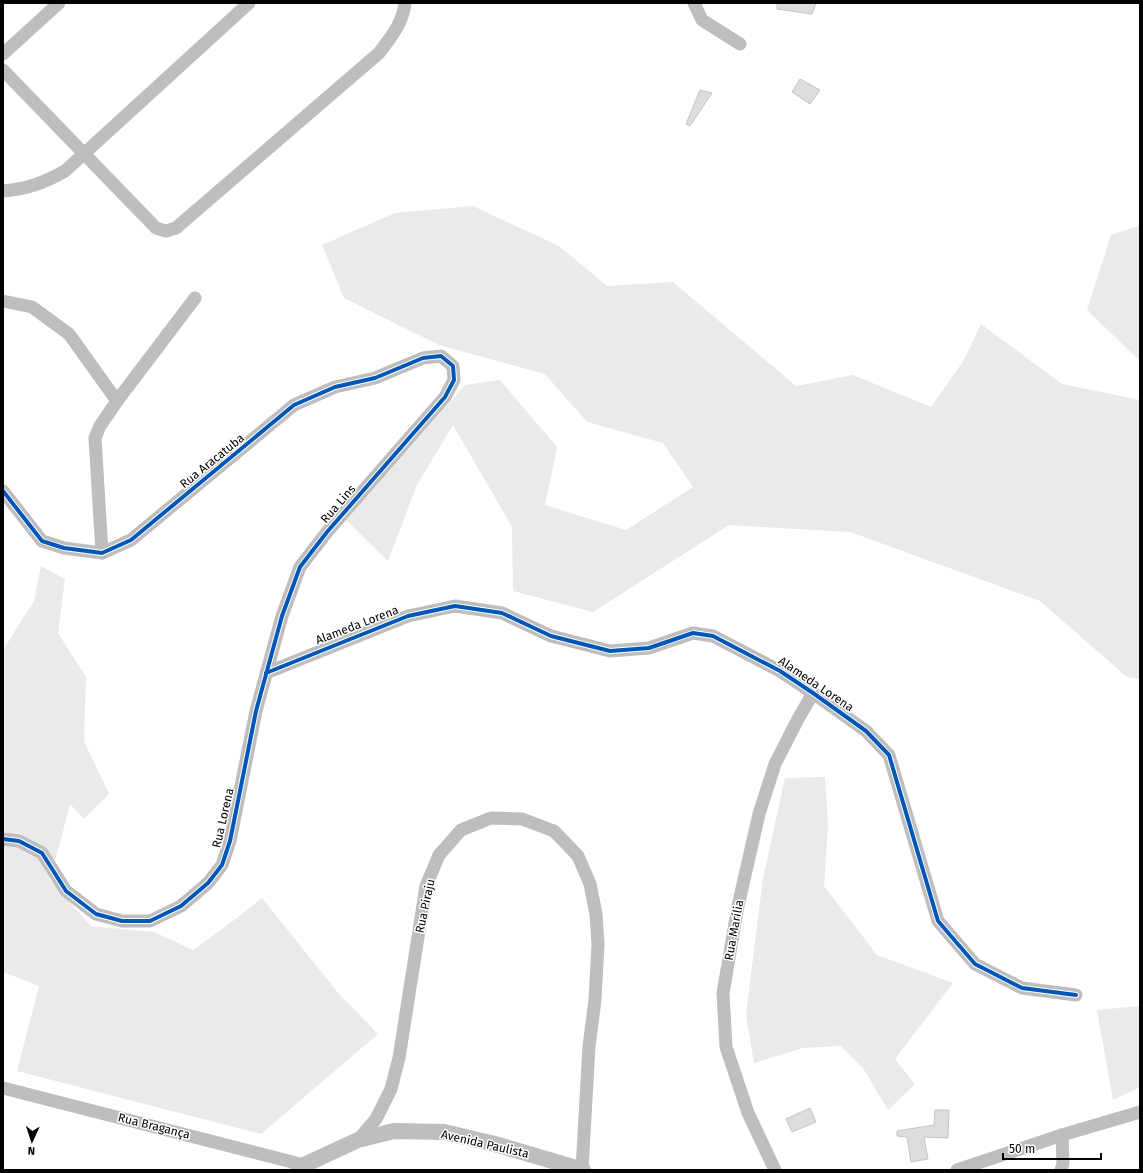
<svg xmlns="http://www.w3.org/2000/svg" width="1143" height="1173" viewBox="0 0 1143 1173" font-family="'Fira Sans',sans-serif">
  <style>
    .green { fill: #eaeaea }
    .building { fill: #ddd; stroke: #c5c5c5 }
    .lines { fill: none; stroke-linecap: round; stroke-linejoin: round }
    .minor { stroke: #bebebe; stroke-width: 13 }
    .tertiary { stroke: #bebebe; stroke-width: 16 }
    .cycleway-casing { stroke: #fff; stroke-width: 6 }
    .cycleway { stroke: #0057b8; stroke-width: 4 }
    .labels { text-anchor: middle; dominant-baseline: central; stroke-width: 3; stroke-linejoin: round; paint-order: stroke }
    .street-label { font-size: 12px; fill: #000; stroke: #fff }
  </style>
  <rect width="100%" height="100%" fill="#fff"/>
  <g class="green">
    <path d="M473,206l86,40 48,40 66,-4 123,104 57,-11 78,32 33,-47 17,-36 81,60 78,16v279l-13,-2 -87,-76 -190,-69 -121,-7 -136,87 -80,-21 -1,-64 -59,-102 -36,60 -29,76 -42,-41 119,-135 35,-5 57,67 -12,58 81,25 67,-43 -30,-44 -76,-21 -42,-48 -106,-29 -95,-47 -22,-53 73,-32z"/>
    <path d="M1140,225v136l-53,-51 24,-75z"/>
    <path d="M41,566l24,13 -7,54 28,44 -2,64 25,53 -25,25 -14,-15 -10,39 -11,36 42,47 63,6 39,18 44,-32 25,-20 77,96 39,40 -117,100 -244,-63 22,-85 -36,-14v-322l31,-49z"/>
    <path d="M825,777l3,48 -4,61 53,69 76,28 -58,76 20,25 -27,26 -25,-42 -22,-22 -38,2 -49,15 -8,-48 17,-137 22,-100z"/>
    <path d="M1140,1006v81l-27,13 -16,-90z"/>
  </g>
  <g class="building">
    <path d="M777,3h39l-4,11 -35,-5z"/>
    <path d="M800,79l20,11 -10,14 -18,-12z"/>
    <path d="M700,90l12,3 -22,33 -4,-2z"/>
    <path d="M810,1108l6,14 -24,10 -6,-13z"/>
    <path d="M935,1110h14l-1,28 -24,-1 4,22 -17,3 -4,-25 -10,-1v-5l37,-6z"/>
  </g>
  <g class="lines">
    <g class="minor">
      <path d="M694,3l8,17 38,24"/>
      <path d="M3,54l56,-51"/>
      <path d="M3,70l153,158 10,3 10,-3 203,-175c12,-16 24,-30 26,-50"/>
      <path d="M3,191c24,-2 41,-8 62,-20l184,-168"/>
      <path d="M3,301l29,6 37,27 48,67"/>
      <path d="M3,491l39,50 22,7 38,5 29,-13 163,-135 41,-18 40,-9 48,-20 18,-2 12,10 1,14 -9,17 -118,135 -27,35 -18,49 -26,95 -26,130 -8,24 -14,18 -27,23 -31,15h-28l-26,-7 -30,-23 -24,-38 -23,-12 -16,-2"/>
      <path d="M102,553l-7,-115 5,-12 17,-25 78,-103"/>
      <path d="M266,673l142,-57 47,-10 47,7 49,23 59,15 39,-3 44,-15 20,3 67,35 33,22 53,38 23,24 49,166 37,43 47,24 54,7"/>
      <path d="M3,1088l301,77"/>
      <path d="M358,1140l18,-21 15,-30 8,-31 27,-172 13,-31 22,-25 30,-12 31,1 32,12 24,25 12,28 6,30 2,30 -3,56 -6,46 -7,124"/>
      <path d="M775,1170l-27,-57 -22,-66 -3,-54 15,-87 21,-92 16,-50 23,-45 15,-26"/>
      <path d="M957,1170l105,-35 78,-23"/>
      <path d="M1061,1170l2,-6 -1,-29"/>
    </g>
    <path class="tertiary" d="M298,1170l6,-5 54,-25 36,-9 50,1 51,12 88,26"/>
    <g class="cycleway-casing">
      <g id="cycleway">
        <path d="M3,491l39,50 22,7 38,5 29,-13 163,-135 41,-18 40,-9 48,-20 18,-2 12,10 1,14 -9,17 -118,135 -27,35 -18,49 -26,95 -26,130 -8,24 -14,18 -27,23 -31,15h-28l-26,-7 -30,-23 -24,-38 -23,-12 -16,-2"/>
        <path d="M266,673l142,-57 47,-10 47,7 49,23 59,15 39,-3 44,-15 20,3 67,35 33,22 53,38 23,24 49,166 37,43 47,24 54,7"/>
      </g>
    </g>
    <use href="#cycleway" class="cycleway"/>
  </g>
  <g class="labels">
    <g class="street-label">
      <text transform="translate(212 461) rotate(-39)">Rua Aracatuba</text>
      <text transform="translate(338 504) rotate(-49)">Rua Lins</text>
      <text transform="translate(357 625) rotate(-21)">Alameda Lorena</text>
      <text transform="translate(816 684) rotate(34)">Alameda Lorena</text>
      <text transform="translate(223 818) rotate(-77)">Rua Lorena</text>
      <text transform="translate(425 906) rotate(-78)">Rua Piraju</text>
      <text transform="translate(734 930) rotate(-80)">Rua Marília</text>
      <text transform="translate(154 1126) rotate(14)">Rua Bragança</text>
      <text transform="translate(485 1144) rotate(13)">Avenida Paulista</text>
    </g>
  </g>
  <rect width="1143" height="1173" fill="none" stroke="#000000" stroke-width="8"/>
  <g transform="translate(32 1141) rotate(183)" stroke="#ffffff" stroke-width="3" paint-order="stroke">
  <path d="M0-3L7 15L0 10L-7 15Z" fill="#000000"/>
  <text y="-6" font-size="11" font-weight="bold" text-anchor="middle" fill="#000000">N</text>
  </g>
  <path d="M1003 1153v6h98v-6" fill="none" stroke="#000000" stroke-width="2"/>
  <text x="1009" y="1153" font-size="12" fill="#000000" stroke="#ffffff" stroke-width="3" paint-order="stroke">50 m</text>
</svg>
